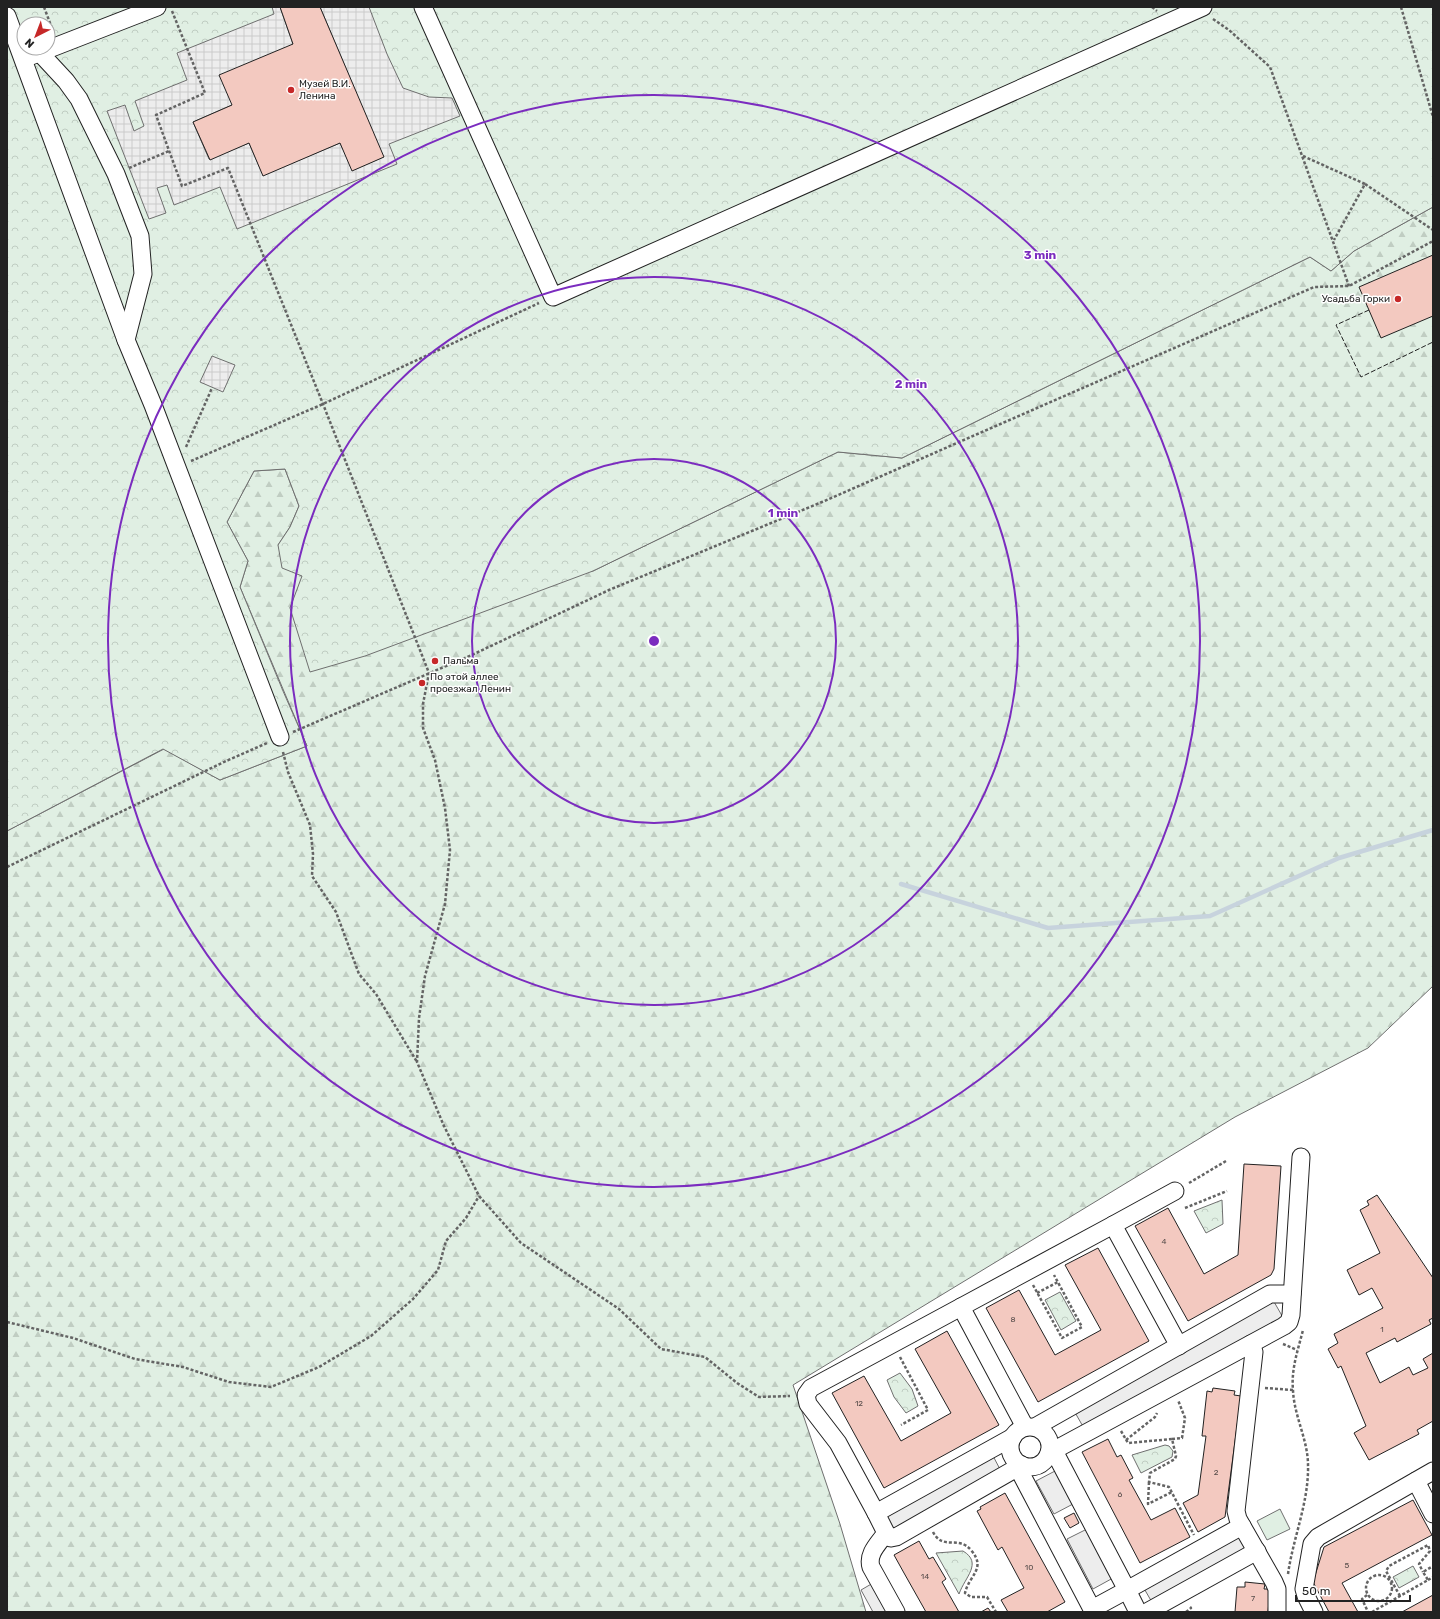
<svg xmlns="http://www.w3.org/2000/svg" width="1440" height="1619" viewBox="0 0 1440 1619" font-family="Rubik,sans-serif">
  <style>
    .forest { fill: url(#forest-firs); stroke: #6f6f6f }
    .park { fill: url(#park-crowns); stroke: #6f6f6f; fill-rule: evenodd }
    .garden { fill: #e0efe3; stroke: #6f6f6f }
    .parking { fill: #ededed; stroke: #6f6f6f }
    .plaza { fill: url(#plaza-grid); stroke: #6f6f6f }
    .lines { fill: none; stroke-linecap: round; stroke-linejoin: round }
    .stream { stroke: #c7d3dd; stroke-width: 4.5 }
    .building { fill: #f3c9c0; stroke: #222 }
    .minor-casing { stroke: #222; stroke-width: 19 }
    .path { stroke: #646464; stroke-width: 2.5; stroke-dasharray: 3 2; stroke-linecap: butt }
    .minor { stroke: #fff; stroke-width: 17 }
    .fence { stroke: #222; stroke-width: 1; stroke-dasharray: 5 2; stroke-linecap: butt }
    .ring { fill: none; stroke: #7b2cbf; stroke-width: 2 }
    .poi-dot { fill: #c62828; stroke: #fff; stroke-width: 1.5 }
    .labels { text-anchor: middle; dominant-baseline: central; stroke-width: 3; stroke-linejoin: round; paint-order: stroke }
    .number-label { font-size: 8px; fill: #564c4a }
    .poi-label { font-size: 10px; fill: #222; stroke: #fff; text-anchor: start }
    .centre { fill: #7b2cbf; stroke: #fff; stroke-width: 2 }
    .ring-label { font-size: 12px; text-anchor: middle; font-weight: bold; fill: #7b2cbf; stroke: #fff; stroke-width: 3; stroke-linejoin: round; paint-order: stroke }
  </style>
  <defs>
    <pattern id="forest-firs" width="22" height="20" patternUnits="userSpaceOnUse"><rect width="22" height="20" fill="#e0efe3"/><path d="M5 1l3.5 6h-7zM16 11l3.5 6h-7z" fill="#c0cdc2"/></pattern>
    <pattern id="park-crowns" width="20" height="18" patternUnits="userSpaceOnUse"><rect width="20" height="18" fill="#e0efe3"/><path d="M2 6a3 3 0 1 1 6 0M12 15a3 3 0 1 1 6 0" fill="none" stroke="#c0cdc2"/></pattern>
    <pattern id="plaza-grid" width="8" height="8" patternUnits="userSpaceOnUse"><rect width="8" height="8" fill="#ededed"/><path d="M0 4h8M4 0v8" fill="none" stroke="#cbcbcb"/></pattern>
  </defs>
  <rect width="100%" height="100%" fill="#fff"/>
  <path class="forest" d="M1433,207v779l-65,62 -133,69 -442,268 47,139 26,88h-859v-781l157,-82 56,31 87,-34 -67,-159 8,-26 -21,-39 27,-51 31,-2 14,37 -9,21 -12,18 25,31 -13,32 303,-37 245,-119 64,6 408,-201 21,14 23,-20z"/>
  <g class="park">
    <path d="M7,7h1426v200l-79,44 -23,20 -21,-14 -408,201 -64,-6 -245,119 -228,85 -55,16 -20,-64 12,-32 -20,-8 -4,-23 12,-18 9,-21 -14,-37 -31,2 -27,51 21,39 -8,26 43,104 24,55 -87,34 -57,-31 -156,82zM24,24h24v24h-24z"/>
    <path d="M1222,1200l1,24 -17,9 -12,-22z"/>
    <path d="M1060,1292l16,29 -15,9 -16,-30z"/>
    <path d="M900,1373l12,16 6,17 -12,7 -12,-16 -7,-17z"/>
    <path d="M1165,1445l4,1 4,5 -1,6 -31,16 -9,-18z"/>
    <path d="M963,1551c20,12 2,26 -4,43l-23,-41z"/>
    <path d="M1413,1566l6,11 -20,11 -6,-11z"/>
  </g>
  <path class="garden" d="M1280,1509l10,20 -23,11 -10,-19z"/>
  <g class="parking">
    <path d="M1273,1300l12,21 -200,109 -12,-21z"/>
    <path d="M992,1454l10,19 -110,60 -11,-19z"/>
    <path d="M1055,1471l18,33 -19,10 -18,-33z"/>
    <path d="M1087,1529l26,49 -20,11 -26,-50z"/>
    <path d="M1241,1531l11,19 -99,54 -11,-19z"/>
    <path d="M873,1583l15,29h-15l-12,-22z"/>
  </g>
  <g class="plaza">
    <path d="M272,7h8l13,37 -61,61 -39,17 16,37 40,-16 14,32 77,-32 13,27 30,-13 -63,-150h49l18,47 16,34 26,9 23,1 8,18 -71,28 8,20 -160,65 -17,-42 -46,18 -7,-20 -10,3 9,25 -17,6 -42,-108 18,-6 9,26 10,-5 -9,-25 52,-21 -10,-27 97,-39z"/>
    <path d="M212,356l23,9 -12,27 -23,-10z"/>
  </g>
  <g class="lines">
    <path class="stream" d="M901,884l147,44 162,-12 129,-58 94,-28"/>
  </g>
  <g class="building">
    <path d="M280,7h40l64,150 -32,14 -12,-28 -77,33 -14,-33 -39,17 -17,-38 39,-17 -13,-30 74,-31z"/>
    <path d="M1433,255v61l-52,22 -22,-51z"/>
    <path d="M1244,1164l37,2 -7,103 -3,6 -83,46 -53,-95 33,-18 36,66 34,-19z"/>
    <path d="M1377,1195l56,83v40l-4,2 2,4 -34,18 -2,-4 -29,15 14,30 29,-16 4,8 15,-7 -5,-9 10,-6v68l-16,9 2,4 -50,26 -15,-27 12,-7 -25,-60 -3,2 -10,-19 10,-6 -4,-9 49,-26 -11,-20 -13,7 -12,-25 33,-17 -20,-43 9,-5 -2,-4z"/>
    <path d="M1098,1248l51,93 -111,61 -52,-94 33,-18 36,65 46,-25 -36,-65z"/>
    <path d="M947,1331l52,94 -115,63 -52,-95 32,-17 37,65 50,-28 -36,-64z"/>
    <path d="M1213,1388l22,3 -1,4 7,1 -16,121 -27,15 -15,-29 15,-8 8,-59h-4l5,-45 5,1z"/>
    <path d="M1108,1439l9,18 4,-2 12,23 -4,2 22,40 24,-12 15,29 -50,26 -58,-111z"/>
    <path d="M1005,1493l60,109 -18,10h-39l-7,-12 23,-12 -22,-41 -4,3 -21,-39 4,-2 -1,-2z"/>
    <path d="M1413,1500l19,35 -90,48 16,29h-29l-16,-30 11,-35z"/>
    <path d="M1074,1513l5,10 -9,5 -6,-10z"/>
    <path d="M919,1541l10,18 4,-2 13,22 -4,3 17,30h-33l-22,-39 -10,-18z"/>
    <path d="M1245,1582l20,2 -1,5h6l-2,23h-33l2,-25h8z"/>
    <path d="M1433,1595v17h-31z"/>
    <path d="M988,1608l3,4h-10z"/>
  </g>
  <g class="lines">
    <g class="minor-casing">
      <g id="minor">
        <path d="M423,7l130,290 650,-290"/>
        <path d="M7,16l119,324 27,65 127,332"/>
        <path d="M40,53l26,28 13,18 37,75 24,62 3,38 -17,66"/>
        <path d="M31,56l126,-49"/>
        <path d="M1113,1225l62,-34"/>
        <path d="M1251,1344l3,8 -18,159 2,8 36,63 3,7v23"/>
        <circle cx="1030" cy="1447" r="20"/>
        <path d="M1025,1427l-64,-120 152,-82 66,121"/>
        <path d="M1035,1427l235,-133h22"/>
        <path d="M1013,1437l-137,76 10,20 5,5 5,-1 126,-72"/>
        <path d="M1054,1451l73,139 115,-64"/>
        <path d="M1049,1453l235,-127 5,-4 2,-7 10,-158"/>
        <path d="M1018,1468l74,141 35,-19 11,22"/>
        <path d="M1416,1481l17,33"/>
        <path d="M876,1513l-38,-70 -30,-39 -2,-9 5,-7 150,-81"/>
        <path d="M886,1533c-8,11 -19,21 -15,34l25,45"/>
        <path d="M1147,1612l110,-61"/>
        <path d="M1314,1612l-8,-16 -2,-7 8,-45 6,-7 115,-66"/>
      </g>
    </g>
    <g class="path">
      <path d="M44,7l9,24"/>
      <path d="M1152,7l5,4"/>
      <path d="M1401,7l32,110"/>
      <path d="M172,11l33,82 -49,22 26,71 46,-18 95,236 106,269 -6,31v24l12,32 10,48 5,42 -5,54 -20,72 -6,42 -2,44 27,64 35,70 42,47 98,66 42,40 44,8 32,26 22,14 31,-1"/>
      <path d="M1213,19l16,11 41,37 79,219"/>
      <path d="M1303,156l62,28 -31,56"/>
      <path d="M129,168l40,-17"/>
      <path d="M1365,184l68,46"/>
      <path d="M186,447l26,-59"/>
      <path d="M191,461l132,-57 216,-101"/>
      <path d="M293,732l181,-78 135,-64 213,-88 492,-215 35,-1 84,-45"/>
      <path d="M283,752l5,20 22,53 3,29 -1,22 24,36 23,62 17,20 41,68"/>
      <path d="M7,867l219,-106 41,-18"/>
      <path d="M1189,1183l37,-22"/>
      <path d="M1185,1208l42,-17"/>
      <path d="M1033,1285l29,53 20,-11 -28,-52"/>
      <path d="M1037,1293l21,-11"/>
      <path d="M7,1322l66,16 62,21 48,8 46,15 42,5 48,-20 52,-31 42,-37 25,-29 8,-29 20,-23 13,-22"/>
      <path d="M1283,1344l14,6"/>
      <path d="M900,1357l28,53 -27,15"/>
      <path d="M1265,1388l28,2"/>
      <path d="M1121,1431l7,12 44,-4 4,17 -1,3 -25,14 -1,9 20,5 25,48"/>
      <path d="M1172,1439l10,-1 3,-20 -7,-18"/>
      <path d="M1126,1440l29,-23 2,-4"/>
      <path d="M1149,1482l-1,22 24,-12"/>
      <path d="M933,1532c10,19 25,3 38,18 16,19 -2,25 -6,43l6,4h16l9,15"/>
      <path d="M1288,1574c5,-36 21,-72 20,-109 0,-25 -14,-49 -15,-75 -2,-21 5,-40 10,-60"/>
      <circle cx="1379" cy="1588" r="13"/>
      <path d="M1428,1580l5,-3"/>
      <path d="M1367,1595l-5,4 6,13"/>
      <path d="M1400,1596l-14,-25 3,-5 39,-21 2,6 -11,13 4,8"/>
      <path d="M1186,1612l5,-4 -1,-1"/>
      <path d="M1372,1612l56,-32 -5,-8 10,-6"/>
    </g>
    <use href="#minor" class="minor"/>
    <path class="fence" d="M1369,310l-33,15 25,52 72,-35"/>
  </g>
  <g class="ring">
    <circle cx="654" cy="641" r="182"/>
    <circle cx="654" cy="641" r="364"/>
    <circle cx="654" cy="641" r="546"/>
  </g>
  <g class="poi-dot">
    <circle cx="291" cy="90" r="4"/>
    <circle cx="1398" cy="299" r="4"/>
    <circle cx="435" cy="661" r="4"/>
    <circle cx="422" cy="683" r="4"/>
  </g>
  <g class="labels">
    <g class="number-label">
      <text x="1164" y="1241">4</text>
      <text x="1013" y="1319">8</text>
      <text x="1382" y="1329">1</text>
      <text x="859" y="1403">12</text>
      <text x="1216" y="1472">2</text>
      <text x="1120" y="1494">6</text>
      <text x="1347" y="1565">5</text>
      <text x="1029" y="1567">10</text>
      <text x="925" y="1576">14</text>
      <text x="1253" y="1598">7</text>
    </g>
    <g class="poi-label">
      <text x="299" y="84">Музей В.И.<tspan x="299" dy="12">Ленина</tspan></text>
      <text x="1390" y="299" text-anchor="end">Усадьба Горки</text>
      <text x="443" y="661">Пальма</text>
      <text x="430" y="677">По этой аллее<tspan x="430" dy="12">проезжал Ленин</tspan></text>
    </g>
  </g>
  <circle cx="654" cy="641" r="6" class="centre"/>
  <g class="ring-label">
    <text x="1040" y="259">3 min</text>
    <text x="911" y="388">2 min</text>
    <text x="783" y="517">1 min</text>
  </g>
  <rect width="1440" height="1619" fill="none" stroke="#222222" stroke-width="16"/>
  <g transform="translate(36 36) rotate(222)"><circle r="19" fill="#ffffff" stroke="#a7a7a7"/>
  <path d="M0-3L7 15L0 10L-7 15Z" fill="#c62828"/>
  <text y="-6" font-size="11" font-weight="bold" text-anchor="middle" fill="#222222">N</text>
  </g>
  <path d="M1296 1595v6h114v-6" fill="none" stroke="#222222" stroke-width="2"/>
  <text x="1302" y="1595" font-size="12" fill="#222222" stroke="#ffffff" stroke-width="3" paint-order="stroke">50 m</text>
</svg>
